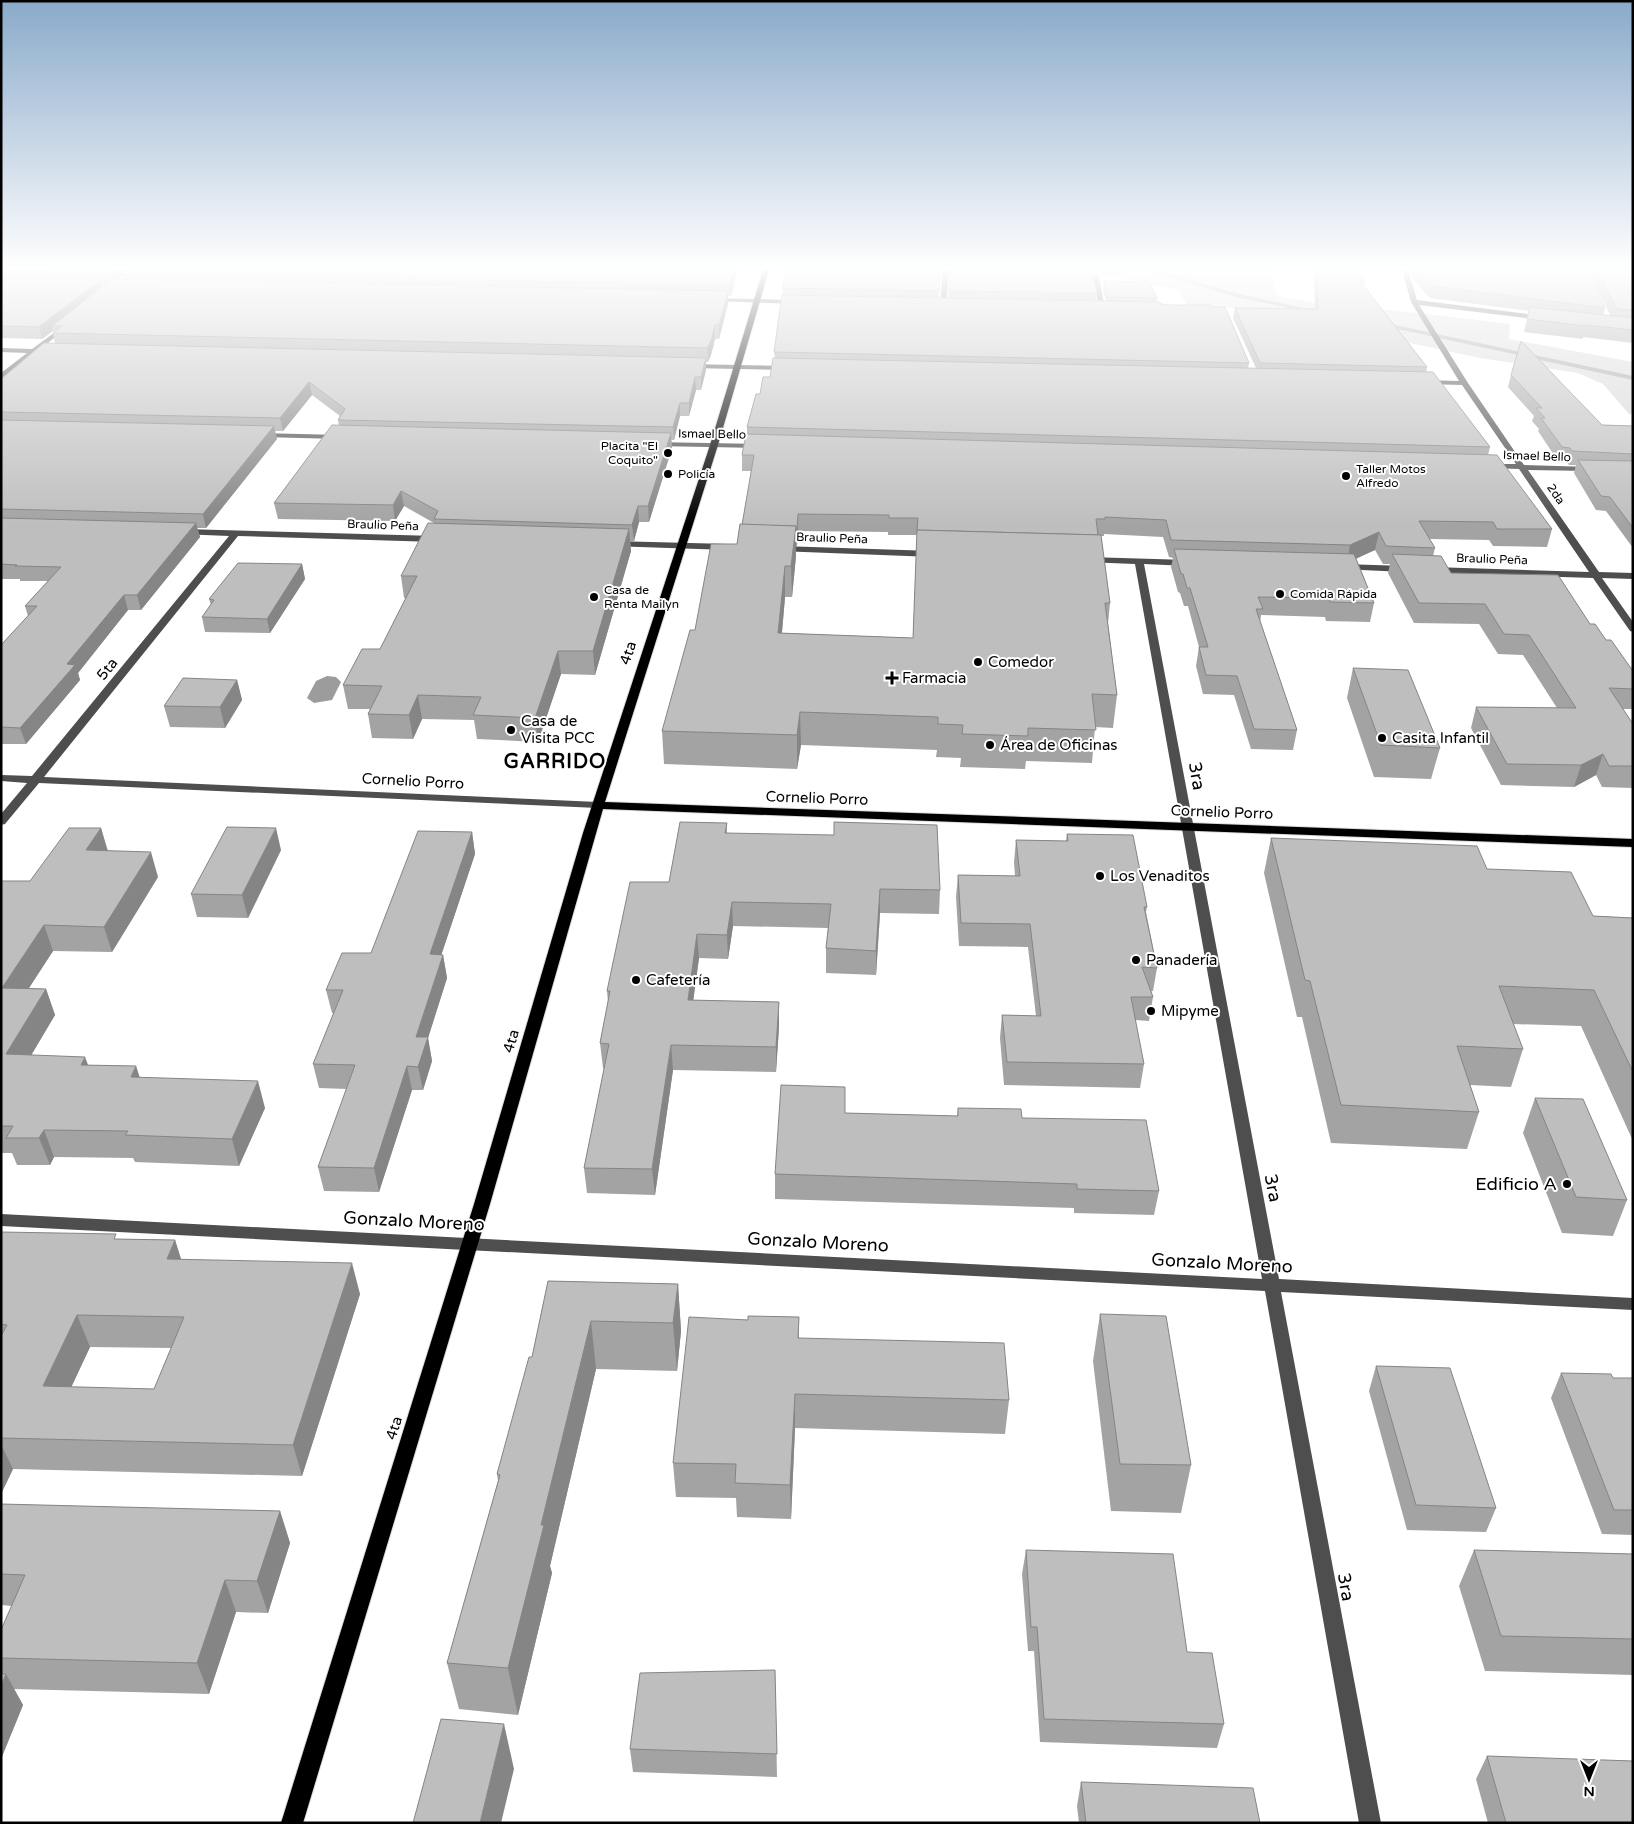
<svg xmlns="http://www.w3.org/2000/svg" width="1634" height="1824" viewBox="0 0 1634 1824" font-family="'Varela Round',sans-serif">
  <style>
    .green { fill: #d5d5d5 }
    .water { fill: #9c9c9c }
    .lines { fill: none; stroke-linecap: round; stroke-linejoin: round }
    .stream { fill: #9c9c9c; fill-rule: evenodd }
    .major-casing { stroke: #dbdbdb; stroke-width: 2 }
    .minor { fill: #4e4e4e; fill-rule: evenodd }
    .major { fill: #000; fill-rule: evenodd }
    .wall { fill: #a3a3a3; fill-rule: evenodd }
    .shaded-wall { fill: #858585 }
    .building { fill: #bebebe; stroke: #858585; fill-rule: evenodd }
    .poi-dot { fill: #000; stroke: #fff; stroke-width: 2 }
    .labels { text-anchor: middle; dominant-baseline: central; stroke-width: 4; stroke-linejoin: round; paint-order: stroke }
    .far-street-label { font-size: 12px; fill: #000; stroke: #fff }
    .far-poi-label { font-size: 12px; fill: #000; stroke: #fff; text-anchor: start }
    .street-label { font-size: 15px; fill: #000; stroke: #fff }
    .poi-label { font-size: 15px; fill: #000; stroke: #fff; text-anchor: start }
    .near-street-label { font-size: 18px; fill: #000; stroke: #fff }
    .near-poi-label { font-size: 18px; fill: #000; stroke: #fff; text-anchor: end }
    .district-label { font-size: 20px; font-weight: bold; letter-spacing: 1px; fill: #000; stroke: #fff }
  </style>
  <rect width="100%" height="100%" fill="#fff"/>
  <path class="green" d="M1081,270h191l5,26 33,6 89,9 111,13 -1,15 124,23v52h-4l-26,-30 -25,-11 -98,-15 -229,-49 -64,-4 -9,-15z"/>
  <path class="water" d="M327,676l9,1 5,5 -9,18 -18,3 -7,-5 9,-17z"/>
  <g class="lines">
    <g class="stream">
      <path d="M1146,270h9l88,25 74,16 -3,2 -74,-15z"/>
      <path d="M1381,322l252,54v4l-254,-55 -1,-1z"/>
    </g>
    <g class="major-casing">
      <path id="major" d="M763,270h6l-51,175 -113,357 1028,37v8l-1030,-38 -113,395 -187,619h-22l193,-619 109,-371 127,-388z"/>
    </g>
    <g class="minor">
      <path d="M943,270h6l-3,35 -3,2 -3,-2z"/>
      <path d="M1402,270h6l9,30 126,16 3,2 -3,2 -124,-15 49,78 56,82 66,2 4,2 -4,2 -62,-1 71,102 34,1v6l-31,-1 31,44v10l-3,-1 -37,-53 -160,-5 -5,-3 5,-3 156,5 -70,-103 -31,-1 -4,-2 4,-2h28l-54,-79 -38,-1 -4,-2 4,-2 35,1 -48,-79z"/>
      <path d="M1096,275l3,2 6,31 -3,2 -3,-2 -6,-31z"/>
      <path d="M711,298l88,2 3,2 -3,2 -90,-3 -1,-1z"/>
      <path d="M66,324l2,1v2l-28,22 14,2v2h-19l-34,26v-6l26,-20 -26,-1v-4l31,1z"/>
      <path d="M686,364l103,2 4,2 -4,2 -100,-2 -4,-2z"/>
      <path d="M258,433l83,2 4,2 -4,2 -80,-2h-3z"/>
      <path d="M653,442l108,2 4,2 -4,2 -105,-2h-3z"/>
      <path d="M183,529l253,7 4,3 -4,3 -198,-6 -194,241 554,25 6,3 -6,3 -559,-25 -34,41 -4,1v-11l26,-31 -26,-2v-6l31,1 197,-240 -49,-2 -1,-2z"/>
      <path d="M613,541l115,3 4,3 -4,3 -118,-4v-4z"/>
      <path d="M781,546l152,5 5,3 -5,3 -155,-6 -1,-2z"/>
      <path d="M1088,557l100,3 5,3 -5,3 -44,-2 135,715 354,19v12l-352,-18 100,531h-22l-94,-532 -1264,-65v-12l1261,65 -127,-715 -50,-2 -2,-2z"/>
      <path d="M1343,564l62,2 5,3 -5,3 -65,-3 -2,-2z"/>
    </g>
    <use href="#major" class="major"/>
  </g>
  <g class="wall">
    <path d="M1,270h736l-6,26h-3v8l-9,35h-4l-4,16 -3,7h-2v8l-5,20h-5l-7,26h-9l-6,24h-3l1,8 -23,74h-10l-5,19h-4l1,10 -36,124 -34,-1 -23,68 -61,-3 -3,-19 -52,-1 -9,20 -41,-1 -4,-24 2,-5h-22l-5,-24 37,-36 26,-51h-2l-3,-22 33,-53 -30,-17 -9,15 -117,-2 -4,-16 65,-77 -1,-6 2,-4 -28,-21 -29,36h-8l2,8 -71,89h-9l3,9 -59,73h-13l-50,63 2,7 -54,64h-25v-99l27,-29 -3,-10 23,-25h-28v-2h-19v-200l54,-36 -2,-10h1l-1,-2 -11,8 -41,-1zM123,275l1,4h-6z"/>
    <path d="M941,270l-2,28h9l2,-28 147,23 -1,8h10l-3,-12 1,-8 53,17 -1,4 5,2 88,59 -1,5h8l-23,-50 2,-10 80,1 -1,-39h43l8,10 -1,6 63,81 -1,5 64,75 -2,8 64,74 -5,18 -54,-1 -4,-6 -60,-1 6,9 -2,8 18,17 139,51 16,16 27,31v38h-10l10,15v64l-31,-1 -6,-12 -22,12 -73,-2 -30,-57 5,-21 81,1 -34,-53 -25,-1 -19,-30 -65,-1 -26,-50 2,-9h-7l-8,-14 -19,8 18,45 -4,19 -44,-1 -1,-4 -64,-2 -1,7 37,108 -4,20 -42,-1 -17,-54 -31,-1 -7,-28 3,-19 -11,-41h-4l-4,-13 -2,-1 -7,-25 2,-9 -4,-1 -6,-20 -59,-3v2h-3l9,67 -2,20 9,72 -4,33 -18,-1 -3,36 -66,-2 -1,8 -65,-2 1,-9 -25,-1 1,-7 -136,-5 -4,24 -133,-5 -2,-33 33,-101 42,-86 5,-19 9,-54h-9v-16l5,-21v-7l13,-33 10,-17 5,-19 -1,-6 9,-57v-7zM798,531l90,1v3h29l-4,103 -131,-5 3,-36h7l4,-41v-10h1z"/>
    <path d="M1410,270h177l18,38 -2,7h7l-22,-45h45v73l-50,-6v2l-59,-7 5,-21 -99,-13 -18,-20z"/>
    <path d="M1511,375l91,50 31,1v122l-27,-37 -10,-1 -22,-37 2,-8h-7l-3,-4h-8l-20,-30 1,-2 -7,-8 2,-5 -26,-29z"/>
    <path d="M302,564l3,15 -35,54 -65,-1 -3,-15 9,-12 -2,-6z"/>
    <path d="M1353,668l87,80 -9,31 -57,-2 -27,-79z"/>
    <path d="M237,680l5,20 -17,28 -55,-1 -6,-21z"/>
    <path d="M727,823v10l213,57 -1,24 -59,-1 -4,62 -50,-2v-25l2,-20 -95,-2 -5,33 -29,-1 -6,42 86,2v25l-3,45 -103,-2 -18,125 -68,-2 -3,-25 20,-99 -1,-1 -3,-25 8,-41 -1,-11 62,-109z"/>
    <path d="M101,828l7,23 50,26 -46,75 -59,-1 -24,37 17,1 9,26 -24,40 57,10 48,1 3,11 126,31 -26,58 -104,-4 -2,-4 -79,-1 -4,8h-33l-5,-12h-11v-272h29z"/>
    <path d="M472,832l3,22 -34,101h2l4,23 -19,60 4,23 -9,29h-11l-33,102 -55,-1 -6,-24 29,-78 -28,-1 -6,-24 21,-51h-2l-6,-23 45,-37z"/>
    <path d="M1067,834l80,73 -1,5 11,56 -4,23h-2l2,6 -4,24 -14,-1 9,44 -4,24 -136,-3 -4,-47 2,-23 34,1 -8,-69 -69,-1 -3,-49 2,-22 57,1 -1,-14 2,-22 50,1z"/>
    <path d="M1271,838l216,31 106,47 40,2v223l-52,-115 -68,-2 10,25 -12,38 -41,-2 9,27 -12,37 -136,-6 -29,-126h-5l-33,-144z"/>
    <path d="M281,850l-33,68 -51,-1 -6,-23z"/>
    <path d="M1535,1098l92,102 -14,36 -51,-3 -39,-100z"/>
    <path d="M958,1108l64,10 137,73 -5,24 -80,-2v-5l-299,-9v-25l70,-61 112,3z"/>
    <path d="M1,1232l117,7 57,1 6,19 179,35 -58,182 -289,-7 -12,25zM90,1347l81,1 -17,41 -83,-2z"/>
    <path d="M548,1281l130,3 3,47 -4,40 -81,-2 -46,197 2,7 -34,142 -59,-6 -12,-46 51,-182 -1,-7 35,-117z"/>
    <path d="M1100,1314l91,151 -10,48 -70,-2 -18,-150z"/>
    <path d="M799,1317v21l210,62 -4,34 -210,-6 -4,91 -54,-2 -1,-19 -60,-1 -3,-34 75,-143z"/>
    <path d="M1376,1366l120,142 -10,24 -79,-2 -38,-139z"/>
    <path d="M1561,1373l52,5h20v157l-31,-1 -51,-136z"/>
    <path d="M1,1504l279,7 10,32 -22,70 -32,-1 -27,82 -195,-5 9,16 -22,54v-129l11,-24 -11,-1z"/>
    <path d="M1026,1550l161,102 37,72 -7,24 -177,-6 -6,-91h-6l-6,-77z"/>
    <path d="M1474,1550l159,4v121l-148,-4 -26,-85z"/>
    <path d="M775,1670l2,107 -144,-5 -3,-23z"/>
    <path d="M1487,1756l146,67h-145l-12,-44z"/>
    <path d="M1081,1782l179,41h-181l-2,-17z"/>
  </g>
  <g class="shaded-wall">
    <path d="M112,270h18l-8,3 1,2 -12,9 -2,-11z"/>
    <path d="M734,270h3l-6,26 -1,-11z"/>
    <path d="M100,280l3,12 -51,34 1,5 -11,8 -3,-12z"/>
    <path d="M728,291v13l-9,35v-14z"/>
    <path d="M715,325v14l-4,16 -3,7 -1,-14z"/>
    <path d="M706,358v12l-5,20v-13z"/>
    <path d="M695,377l1,13 -7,26v-13z"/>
    <path d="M309,382l3,13 -29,36 -3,-13z"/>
    <path d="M680,403v13l-6,24 -1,-13z"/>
    <path d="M274,426l3,13 -71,89 -3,-14z"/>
    <path d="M671,433l1,15 -23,74 -1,-16z"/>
    <path d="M401,491l3,15 -9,15 -2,-16z"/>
    <path d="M638,506l1,16 -5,19 -2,-16z"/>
    <path d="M798,514v17l-1,15v-17z"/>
    <path d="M196,523l4,14 -59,73 -4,-15z"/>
    <path d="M796,526v30l-4,41 -1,-31z"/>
    <path d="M629,529l2,22 -36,124 -2,-24z"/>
    <path d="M1379,532l-4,18 -28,13 3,-18z"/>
    <path d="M302,564l3,15 -35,54 -3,-14z"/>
    <path d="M785,566v31l-6,68 -1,-32z"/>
    <path d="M124,595l4,15 -50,63 2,7 -54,64 -6,-16 47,-64z"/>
    <path d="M558,651l3,23 -23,68 -3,-24z"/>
    <path d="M237,680l5,20 -17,28 -5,-21z"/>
    <path d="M418,695l4,24 -9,20 -4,-24z"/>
    <path d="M800,712l1,33 -4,24v-34z"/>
    <path d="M1603,754l-7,21 -22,12 7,-22z"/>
    <path d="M101,828l7,25 -22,-3z"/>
    <path d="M276,828l5,22 -33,68 -6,-23z"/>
    <path d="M472,832l3,22 -41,123 -4,-23z"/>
    <path d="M151,852l7,25 -46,75 -8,-25z"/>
    <path d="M880,889v24l-4,62v-24z"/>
    <path d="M732,902l1,24 -5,33 -1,-24z"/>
    <path d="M44,925l9,26 -41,63 -10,-26z"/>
    <path d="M697,934l2,24 -9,67 -2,-25z"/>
    <path d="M443,955l4,23 -19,60 4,23 -9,29 -5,-23 -2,-30z"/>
    <path d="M46,989l9,26 -39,66 -10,-27z"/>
    <path d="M779,1002v25l-3,45v-25z"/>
    <path d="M671,1045l2,25 -18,125 -3,-26z"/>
    <path d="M85,1057l10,26 -14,-18z"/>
    <path d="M136,1066l9,27 -14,-16z"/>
    <path d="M407,1066l5,24 -33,102 -5,-24z"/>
    <path d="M258,1081l7,27 -26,58 -7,-27z"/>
    <path d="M44,1130l10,27 -4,8 -11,-27z"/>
    <path d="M175,1240l10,32 -18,-13z"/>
    <path d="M352,1263l8,31 -58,182 -9,-31z"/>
    <path d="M678,1284l3,47 -4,40 -4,-48z"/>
    <path d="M77,1315l13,32 -33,71 -14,-32z"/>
    <path d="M591,1321l5,48 -46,197 2,7 -34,142 -10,-47 33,-143z"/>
    <path d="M795,1394v34l-4,91 -1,-34z"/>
    <path d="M1,1444l12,25 -12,25z"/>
    <path d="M280,1511l10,32 -22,70 -11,-32z"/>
    <path d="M225,1580l11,32 -27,82 -12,-31z"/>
    <path d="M6,1674l17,31 -22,54v-73z"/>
    <path d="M504,1724l10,45 -13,54h-21z"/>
  </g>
  <g class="building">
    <path d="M1,270h111l-3,3 -108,-2z"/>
    <path d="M126,270h608l-4,15 -608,-12z"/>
    <path d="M786,270h155l-2,21 -156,-3z"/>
    <path d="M950,270h141l6,23 -148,-2z"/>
    <path d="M1316,270h41l8,10h-6l68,87 -167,-4 -25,-55 83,1z"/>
    <path d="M1418,270h169l18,38 -172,-22z"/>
    <path d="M1597,270h36v40l-16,-1z"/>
    <path d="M1,279l99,1 -61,47 -38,-1z"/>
    <path d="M112,279l616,12 -9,34h-4l-4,16 -4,7 -654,-15 9,-7h-10z"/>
    <path d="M1104,281l45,1 8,16 -50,-1z"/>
    <path d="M782,295l378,7 1,2 11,1h39l2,2h12l24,56 -475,-11z"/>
    <path d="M1530,307l103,11v12l-47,-5v1l-59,-7z"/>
    <path d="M1521,341l81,84 31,1v28l-61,-3 -2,-3 -8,-1 -21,-29h4l-9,-10h6l-31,-33z"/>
    <path d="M44,343l662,15 -5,19h-6l-6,26h-9l-7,24 -335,-7 7,-11 -36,-27 -29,36 -279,-6v-33z"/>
    <path d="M773,358l660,14 57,75 -743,-20 9,-33h4l3,-17h7z"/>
    <path d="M1,420l273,6 -71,88 -202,-5z"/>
    <path d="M332,425l339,8 -23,73h-10l-6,19 -198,-6 4,-8 -37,-20 -8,14 -119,-2z"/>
    <path d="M746,434l751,21 55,74h-55l-4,-7 -74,-1 16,27 -49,-2 -7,-14 -29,13 -179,-5 -5,-20 -61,-3v2h-9l2,16 -181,-5 1,-12h-29v-3l-91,-1 -1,15h-1v-3l-54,-1 12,-70h-12z"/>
    <path d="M1578,460l55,1v67l-23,-31 -9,-1z"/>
    <path d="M1,518l195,5 -59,72h-13l-57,69 8,1 -55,63 -19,-1v-82l36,-39h-12l36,-39 -46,-1 2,-1 -16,-1z"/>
    <path d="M428,523l201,6 -36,122h-35l-23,67 -62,-3 8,-18 -63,-2 -9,20 -41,-1 14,-28 -39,-1 19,-36h18l37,-73h-16z"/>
    <path d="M740,524l56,2 -5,40h-6l-7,67 135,5 4,-108 184,5 9,68h-5l12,92 -25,-1 4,36 -68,-2v8l-66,-2 1,-9 -25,-1v-7l-138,-5 -3,23 -135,-4 28,-101h5l16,-86h26z"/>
    <path d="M1174,549l180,5 20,49 -44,-1 -1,-4 -71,-1 5,12h-7l41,121 -43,-1 -17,-53 -31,-1 -7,-28h9l-18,-59h-3l-4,-14h-2z"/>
    <path d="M1392,554l49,2 10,17 107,2 32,49h5l11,16h5l22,31v18l-24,-1 24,36v42h-24l-6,-12 -22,11 -74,-1 -31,-57 100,1 -47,-73 -25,-1 -19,-30 -66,-1z"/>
    <path d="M238,563l64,1 -35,55 -65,-2 12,-17 -5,-1z"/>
    <path d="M1353,668l55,2 32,78 -59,-3z"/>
    <path d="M183,678l54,2 -17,27 -56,-1z"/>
    <path d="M680,822l47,1 -2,10 109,2v-13l103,3 3,65 -60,-1 -4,62 -50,-3 5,-44 -99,-2 -5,33 -30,-1 -9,66 91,2 -3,45 -105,-2 -19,124 -68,-1 25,-124 -9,-1 10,-52h-3l23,-109h39z"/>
    <path d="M227,827l49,1 -34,67 -51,-1z"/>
    <path d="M69,828h32l-15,22 65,2 -47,75 -60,-2 -42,63 44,1 -40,65 79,3 -4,8 55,1 -5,11 127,4 -26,58 -107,-4 3,-4 -84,-1 -5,8h-33l7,-12h-12v-245h29z"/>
    <path d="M418,831l54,1 -42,122 13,1 -27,82h12l-10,30 -11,-1 -33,102 -56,-1 37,-102 -42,-1 30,-74h-17l16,-37h29z"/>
    <path d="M1067,834l66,1 14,72h-3l13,61 -15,-1 11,30h-22l13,67 -137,-2 -5,-47 39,1 -11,-92 -69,-1 -3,-48 62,1 -4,-36 52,1z"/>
    <path d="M1271,838l206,8 10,23 84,3 22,44 40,2v154l-39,-82 -95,-4 24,63 -66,-3 22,66 -138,-7 -31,-124 -5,-1z"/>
    <path d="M781,1085l64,2v26l113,3v-8l63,1 1,9 124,2 13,71 -82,-2v-5l-302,-10z"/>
    <path d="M1535,1098l48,1 44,101 -51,-3z"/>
    <path d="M1,1232l115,2 -2,5 61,1 -8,19 185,4 -59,182 -292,-7v-102l6,-11 -6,-1zM77,1315l107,2 -30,72 -111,-3z"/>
    <path d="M548,1281l130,3 -5,39 -82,-2 -50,204h3l-36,143 -61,-5 53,-188 -3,-1 32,-117h3z"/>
    <path d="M1100,1314l66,2 25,149 -71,-1z"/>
    <path d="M748,1316l51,1 -1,21 206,5 5,57 -214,-6 -5,91 -55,-2 1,-19 -63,-1 16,-146 59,3z"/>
    <path d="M1376,1366l74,2 46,140 -80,-3z"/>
    <path d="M1561,1373l50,1 2,4h20v132h-19z"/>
    <path d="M1,1504l279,7 -23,70 -32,-1 -28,83 -196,-5v-28l24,-55 -24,-1z"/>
    <path d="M1026,1550l147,4 14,98 25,1 12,71 -180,-5 -7,-92h-6z"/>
    <path d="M1474,1550l159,4v85l-132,-3z"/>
    <path d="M775,1670l2,84 -147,-5 10,-76z"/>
    <path d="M1,1674h5l-5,12z"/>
    <path d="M441,1719l63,5 -24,99h-67z"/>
    <path d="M1487,1756l146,5v62h-127z"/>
    <path d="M1081,1782l172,6 7,35h-174z"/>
  </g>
  <linearGradient id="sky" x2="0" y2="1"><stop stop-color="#89aaca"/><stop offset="0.51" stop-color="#fff"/><stop offset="1" stop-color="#fff" stop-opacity="0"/></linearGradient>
  <rect width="1634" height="525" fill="url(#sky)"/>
  <g class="poi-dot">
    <circle cx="668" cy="453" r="5"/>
    <circle cx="668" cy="474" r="5"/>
    <circle cx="1346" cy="476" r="5"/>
    <circle cx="1280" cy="594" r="5"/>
    <circle cx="594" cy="597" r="5"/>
    <circle cx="978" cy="662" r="5"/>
    <path d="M889.5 670.5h5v5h5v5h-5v5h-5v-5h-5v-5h5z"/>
    <circle cx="511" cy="730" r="5"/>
    <circle cx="1382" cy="738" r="5"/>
    <circle cx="990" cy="745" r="5"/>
    <circle cx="1100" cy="876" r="5"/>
    <circle cx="1136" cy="960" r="5"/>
    <circle cx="636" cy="980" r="5"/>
    <circle cx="1151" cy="1011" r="5"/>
    <circle cx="1567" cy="1184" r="5"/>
  </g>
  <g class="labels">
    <g class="far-street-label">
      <text transform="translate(712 434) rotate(1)">Ismael Bello</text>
      <text transform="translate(1537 456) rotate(2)">Ismael Bello</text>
      <text transform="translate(1556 494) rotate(55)">2da</text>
      <text transform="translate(383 525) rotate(2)">Braulio Peña</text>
      <text transform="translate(832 538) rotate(2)">Braulio Peña</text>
      <text transform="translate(1492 559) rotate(2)">Braulio Peña</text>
    </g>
    <g class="far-poi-label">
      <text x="658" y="446" text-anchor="end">Placita "El<tspan x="658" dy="14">Coquito"</tspan></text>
      <text x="1356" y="469">Taller Motos<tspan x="1356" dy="14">Alfredo</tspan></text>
      <text x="678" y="474">Policía</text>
      <text x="604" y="590">Casa de<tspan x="604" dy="14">Renta Mailyn</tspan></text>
      <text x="1290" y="594">Comida Rápida</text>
    </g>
    <g class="street-label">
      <text transform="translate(628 653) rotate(-72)">4ta</text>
      <text transform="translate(107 669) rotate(-51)">5ta</text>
      <text transform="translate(413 781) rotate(3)">Cornelio Porro</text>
      <text transform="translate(817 798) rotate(2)">Cornelio Porro</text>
      <text transform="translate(1222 812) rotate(2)">Cornelio Porro</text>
      <text transform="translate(511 1041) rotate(-74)">4ta</text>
      <text transform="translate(394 1428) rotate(-73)">4ta</text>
    </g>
    <g class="poi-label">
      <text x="988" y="662">Comedor</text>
      <text x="902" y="678">Farmacia</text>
      <text x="521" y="721">Casa de<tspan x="521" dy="17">Visita PCC</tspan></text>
      <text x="1392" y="738">Casita Infantil</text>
      <text x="1000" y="745">Área de Oficinas</text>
      <text x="1110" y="876">Los Venaditos</text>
      <text x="1146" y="960">Panadería</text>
      <text x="646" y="980">Cafetería</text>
      <text x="1161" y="1011">Mipyme</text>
    </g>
    <g class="near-street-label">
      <text transform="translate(1197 776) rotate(80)">3ra</text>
      <text transform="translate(1273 1188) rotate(79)">3ra</text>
      <text transform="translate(414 1221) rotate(3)">Gonzalo Moreno</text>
      <text transform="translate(818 1242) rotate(3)">Gonzalo Moreno</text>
      <text transform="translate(1222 1263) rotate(3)">Gonzalo Moreno</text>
      <text transform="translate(1346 1587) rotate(80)">3ra</text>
    </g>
    <g class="near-poi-label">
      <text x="1557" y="1184">Edificio A</text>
    </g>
    <g class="district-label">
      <text x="555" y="762">GARRIDO</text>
    </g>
  </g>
  <rect width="1634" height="1824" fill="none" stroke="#000000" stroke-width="5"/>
  <g transform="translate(1589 1779) rotate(180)" stroke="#ffffff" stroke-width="4" paint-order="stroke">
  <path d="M0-4L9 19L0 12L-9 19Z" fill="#000000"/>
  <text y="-8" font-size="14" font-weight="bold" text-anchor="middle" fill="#000000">N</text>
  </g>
</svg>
